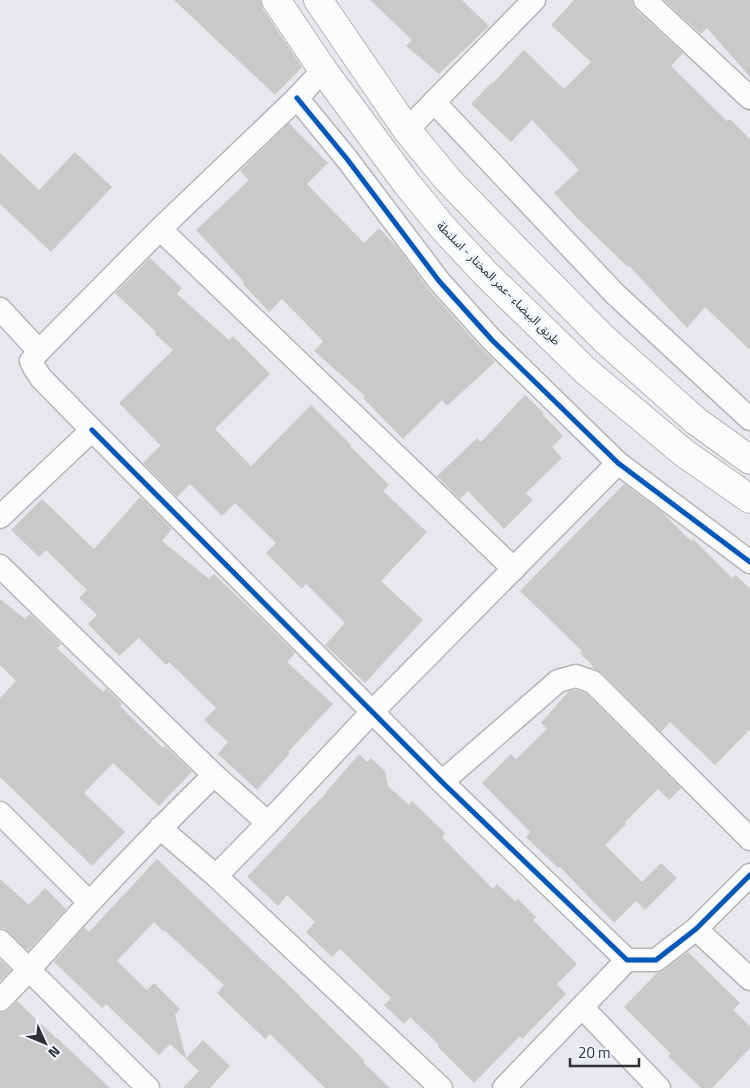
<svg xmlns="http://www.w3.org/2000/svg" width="750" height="1088" viewBox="0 0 750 1088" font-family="'Titillium Web','Noto Sans Arabic',sans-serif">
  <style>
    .building { fill: #cac9ca }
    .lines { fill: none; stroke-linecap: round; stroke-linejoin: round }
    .minor-casing { stroke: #b4b5b9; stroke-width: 25 }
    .secondary-casing { stroke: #b4b5b9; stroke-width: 30 }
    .minor { stroke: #fbfcfc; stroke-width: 22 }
    .secondary { stroke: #fbfcfc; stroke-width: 28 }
    .cycleway-casing { stroke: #f1f4fc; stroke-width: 8 }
    .cycleway { stroke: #0057b8; stroke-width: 5 }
    .labels { text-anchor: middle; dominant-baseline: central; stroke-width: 4.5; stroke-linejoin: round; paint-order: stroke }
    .street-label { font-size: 12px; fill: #303134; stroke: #f1f4fc }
  </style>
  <rect width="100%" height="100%" fill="#e7e8ec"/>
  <g class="building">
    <path d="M174,0h87l2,9 39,58 -27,28z"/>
    <path d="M370,0h92l27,26 -50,48 -33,-28 6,-6z"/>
    <path d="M574,0h58l1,4 3,6 47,43 -12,13 56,55 3,-2 20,20v211l-45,-43 -18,21 -58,-62 -1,1 -51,-49 -23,-25 25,-23 -47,-50 -21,22 -40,-38 21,-22 1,1 31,-33 40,39 27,-27 -40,-37z"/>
    <path d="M664,0h86v77l-43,-49 -6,6z"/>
    <path d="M289,123l39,40 -21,21 57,59 15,-15 19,20 31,42 53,59 13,13 -48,44 -5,-6 -39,39 -40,-41 2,-2 -51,-45 9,-10 -41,-42 -13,13 -26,-28 1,-2 -48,-52 53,-50 -9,-9z"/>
    <path d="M75,152l37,35 -61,65 -51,-48v-51l39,37z"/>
    <path d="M150,258l32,30 -5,6 52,46 4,-4 37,38 -55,55 36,37 60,-61 40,40 -1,1 39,39 -6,6 44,41 -46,49 42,39 -58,63 -40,-38 20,-22 -39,-39 -4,5 -36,-36 10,-10 -41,-40 -13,13 -32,-32 -13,13 -34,-34 18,-18 -4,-3 -38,-39 54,-53 -18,-16 1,-2 -41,-39z"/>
    <path d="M525,395l19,18 -2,1 21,22 -11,11 10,11 -36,35 7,7 -29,29 -36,-38 -8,8 -23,-23 40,-38 4,4z"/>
    <path d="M624,484l38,28 29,29 2,-2 39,39 4,-3 14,14v140l-35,36 -45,-43 -9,10 -59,-59 -11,-6 2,-1 -13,-13 2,-2 -62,-60z"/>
    <path d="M140,497l32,32 -10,12 47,38 5,-5 46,44 35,35 -8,9 46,42 -45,48 2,1 -33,37 -39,-36 10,-12 -24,-22 12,-12 -47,-46 -3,3 -27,-27 -20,18 -31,-32 9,-9 -18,-17 8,-8 -41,-40 -7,7 -28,-27 31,-31 52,50z"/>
    <path d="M0,599l25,20 5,-5 31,30 -4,4 46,44 3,-4 16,16 -2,2 43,42 2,-2 27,26 -33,34 -46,-43 -29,30 41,39 -33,34 -92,-89v-79l16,-17 -16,-16z"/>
    <path d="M576,690l10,3 95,95 -12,12 -11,-11 -33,33 1,2 -21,21 37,37 19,-19 16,15 -32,32 -9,-9 -22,22 -54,-56 -2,1 -32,-31 4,-5 -48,-49 29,-29 5,5 31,-30 -6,-6 28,-32z"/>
    <path d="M359,754l8,8 4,-4 14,13 3,15 21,19 3,-4 33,32 -3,4 51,52 4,-5 18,17 3,-2 18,18 -3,3 44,44 -20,20 9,10 -44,45 -2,-3 -46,47 -36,-36 1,-2 -29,-28 -6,7 -20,-19 7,-7 -51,-49 -8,8 -26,-25 9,-10 -28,-27 -9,11 -31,-29 80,-85h-1z"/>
    <path d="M157,859l143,137h-1l66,65 -2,1 27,26h-65l-55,-54 -5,5 -48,-46 7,-8 -60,-55 -1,1 -9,-9 -37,39 30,29 7,-7 26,26 -5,6 11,43 17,-18 27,26 -20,22h-27l16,-17 -29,-27 -11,11 -53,-51 -4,4 -48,-46 30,-35 5,5z"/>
    <path d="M0,879l29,26 16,-17 21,21 -38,42 -19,-19 -5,-4h-4z"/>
    <path d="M688,952l52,51 -7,7 17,16v22l-38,40h-11l-33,-32 3,-2 -47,-47 33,-34 7,-3z"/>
    <path d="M0,960l11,10 -11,11z"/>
    <path d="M17,1001l39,37h1l53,50h-110v-75l4,-1 5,-3z"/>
  </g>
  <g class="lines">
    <g class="minor-casing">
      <g id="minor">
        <path d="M645,0l105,98"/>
        <path d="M297,98l50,61 92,122 53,59 126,123 132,99"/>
        <path d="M434,102l100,-102"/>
        <path d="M407,130l27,-28 181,192 135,125"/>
        <path d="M160,229l354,340"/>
        <path d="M0,309l39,42"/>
        <path d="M92,430l350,352 185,178h29l40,-31 54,-54"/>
        <path d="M0,517l92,-87 -51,-52 -6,-9 -4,-8 8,-10 121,-122 137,-131 26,-28"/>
        <path d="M0,566l214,209 54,48"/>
        <path d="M442,782l116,-101 18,-5 17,6 157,157"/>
        <path d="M0,813l89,89"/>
        <path d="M160,828l56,48 225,212"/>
        <path d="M216,876l52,-53 105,-112 245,-248"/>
        <path d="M696,929l54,50"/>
        <path d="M0,941l148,147"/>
        <path d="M0,1000c32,-32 60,-66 91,-99 40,-43 81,-85 123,-126"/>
        <path d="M582,1007l77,81"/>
        <path d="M504,1088l123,-128"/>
      </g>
    </g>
    <g class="secondary-casing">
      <g id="secondary">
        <path d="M276,0l47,70 84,114 37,45 43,46 100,97 97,81 66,46"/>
        <path d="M318,0l89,130 41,50 69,71 87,88 92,82 54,39"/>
      </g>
    </g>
    <use href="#minor" class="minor"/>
    <use href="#secondary" class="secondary"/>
    <g class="cycleway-casing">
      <g id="cycleway">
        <path d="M297,98l50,61 92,122 53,59 126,123 132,99"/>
        <path d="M92,430l350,352 185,178h29l40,-31 54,-54"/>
      </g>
    </g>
    <use href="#cycleway" class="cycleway"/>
  </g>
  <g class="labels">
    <g class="street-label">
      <text transform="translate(499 283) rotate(45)">طريق البيضاء -عمر المختار - اسلنطة</text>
    </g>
  </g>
  <g transform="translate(45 1043) rotate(134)" stroke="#f1f4fc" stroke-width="4" paint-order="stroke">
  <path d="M0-4L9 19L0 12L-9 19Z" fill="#303134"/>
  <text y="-8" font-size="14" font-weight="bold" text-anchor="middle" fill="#303134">N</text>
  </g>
  <path d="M570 1058v8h69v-8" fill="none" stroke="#303134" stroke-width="2.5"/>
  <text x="578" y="1058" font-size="15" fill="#303134" stroke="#f1f4fc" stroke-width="4" paint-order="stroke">20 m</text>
</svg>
